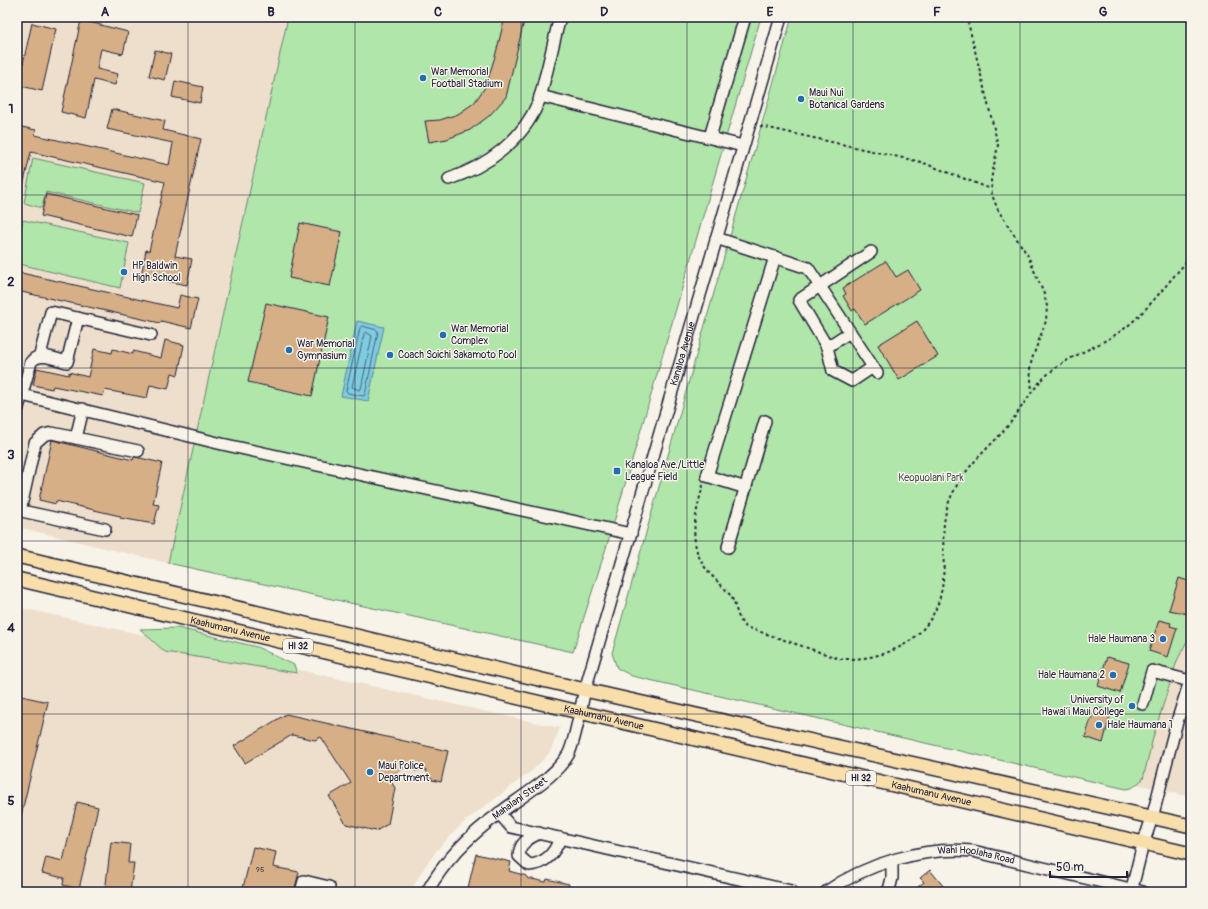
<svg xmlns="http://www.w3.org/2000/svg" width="1208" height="909" viewBox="0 0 1208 909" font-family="Pangolin,sans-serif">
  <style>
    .built { fill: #eddfcb }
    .green { fill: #b0e6a9; stroke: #698472 }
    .water { fill: #7fcbdf; stroke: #5a879d }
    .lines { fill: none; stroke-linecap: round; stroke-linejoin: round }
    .shore { stroke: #47667d; stroke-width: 1 }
    .building { fill: #d6af87; stroke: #22223b }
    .minor-casing { stroke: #22223b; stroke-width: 14 }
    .major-casing { stroke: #22223b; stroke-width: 16 }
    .path { stroke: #22223b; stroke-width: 2; stroke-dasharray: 3 3; stroke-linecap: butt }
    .minor { stroke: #f7f3e8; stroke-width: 11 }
    .major { stroke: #f8deab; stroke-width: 13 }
    .grid { fill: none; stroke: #22223b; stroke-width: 1; stroke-opacity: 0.55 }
    .poi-dot { fill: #1f6fb2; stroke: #f7f3e8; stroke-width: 1.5 }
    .labels { text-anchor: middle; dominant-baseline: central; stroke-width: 3; stroke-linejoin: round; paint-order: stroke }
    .number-label { font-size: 8px; fill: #4f454e }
    .shield { fill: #f7f3e8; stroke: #62616f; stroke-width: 1 }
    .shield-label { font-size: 9px; font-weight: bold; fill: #22223b }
    .poi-label { font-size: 10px; fill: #22223b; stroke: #f7f3e8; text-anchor: start }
    .street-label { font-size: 10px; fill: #22223b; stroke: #f7f3e8 }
    .park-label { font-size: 10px; fill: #465356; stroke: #f7f3e8 }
    .neatline { fill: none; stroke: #22223b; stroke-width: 1.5 }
    .grid-label { font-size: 13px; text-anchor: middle; font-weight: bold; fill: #22223b }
  </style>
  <rect width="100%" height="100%" fill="#f7f3e8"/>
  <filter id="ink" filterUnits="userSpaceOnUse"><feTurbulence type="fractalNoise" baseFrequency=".025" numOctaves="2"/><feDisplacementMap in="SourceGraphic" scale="8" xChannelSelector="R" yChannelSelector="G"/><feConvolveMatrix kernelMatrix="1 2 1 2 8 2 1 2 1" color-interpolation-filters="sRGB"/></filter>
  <g filter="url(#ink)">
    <g class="built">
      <path d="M17,17h271l-120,546 -151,-36z"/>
      <path d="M1191,562v235l-134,-32z"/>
      <path d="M17,607l543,121 -10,24 -16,17 -71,54 -26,27 -13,18 -14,24h-393z"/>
    </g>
    <g class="green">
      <path d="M288,17h473l-149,512 -39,123 -405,-89z"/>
      <path d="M792,17h399v616l-14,28 -23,73 -11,45 -11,9 -6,1 -494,-113 -15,-8 -5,-15z"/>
      <path d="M33,158l112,25 -7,30 -92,-21 -4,16 -18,-5z"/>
      <path d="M23,220l106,23 -9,45 -101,-24 1,-10 -3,-1v-10z"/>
      <path d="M178,628l79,19 37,18 3,8 -132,-21 -25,-23z"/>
    </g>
    <path class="water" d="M357,321l27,6 -16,74 -27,-5z"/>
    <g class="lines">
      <g class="shore">
        <path d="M362,326l15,4 1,2 -13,63 -2,1 -15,-3 -2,-2 14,-63z"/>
        <path d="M366,332l6,4 -11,53 -2,1 -7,-3 12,-53z"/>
      </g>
    </g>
    <g class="building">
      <path d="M505,17h20l-19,80 -17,19 -19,14 -23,9 -18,3 -4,-21 15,-1 18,-6 16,-11 12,-17 10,-33z"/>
      <path d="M81,20l47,12 -5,22 -22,-5 -4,20 21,5 -3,11 -21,-5 -8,38 -25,-6z"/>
      <path d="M32,23l24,6 -14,62 -25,-6v-18l5,1z"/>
      <path d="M155,50l16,4 -6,26 -16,-4z"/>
      <path d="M175,81l28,6 -3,16 -28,-6z"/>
      <path d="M112,109l53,12 -2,9 38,9 -26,117 17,3 -5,26 -46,-9 5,-26 3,1 16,-69 -134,-30 -11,47 -3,-1v-72l19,4 -1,5 134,30 4,-22 -66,-14z"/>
      <path d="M46,194l91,21 -5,22 -91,-21z"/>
      <path d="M300,223l42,9 -12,54 -41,-8z"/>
      <path d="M886,261l10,16 12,-7 12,20 -55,34 -10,-15 -3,2 -9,-15 3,-2 -3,-6z"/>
      <path d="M17,272l160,36 3,-13 18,4 -7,29 -30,-7 -1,2 -143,-32z"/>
      <path d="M266,303l63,14 -17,79 -64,-14z"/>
      <path d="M917,321l21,35 -39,24 -21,-35z"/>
      <path d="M165,340l19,5 -6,30 -6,-2 -4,16 -18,-4 -3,13 -42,-8 -2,6 -50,-10 -1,3 -19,-4 4,-17 32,7v-3l19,5 6,-28 18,4 1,-4 20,5v-3l28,7z"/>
      <path d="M52,440l81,20 1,-3 6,1 22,5 -9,41 6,1 -5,19 -34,-6v-2l-64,-15v3l-17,-4z"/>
      <path d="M1179,578l12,4v23l-3,9 -19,-4z"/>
      <path d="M1159,620l12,3 -1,3 7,2 -9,29 -19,-6z"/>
      <path d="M1107,657l22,6 -9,30 -22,-7z"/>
      <path d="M17,695l31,7 -28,118h-3z"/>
      <path d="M1095,707l16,5 -8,31 -18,-6z"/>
      <path d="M286,714l162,37 -7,31 -9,-2 -7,-11 -10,2 -7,-6 -19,13 6,10 -7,36 -12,7 -30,-7 -17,-28 22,-13 -30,-46 -6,3 -23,-5 -47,28 -11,-17z"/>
      <path d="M77,802l21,5 -19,82 -16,-4 1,-7 -22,-5 4,-16 17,4z"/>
      <path d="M111,842l19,2 -2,19h6l-4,29h-25z"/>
      <path d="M253,847l23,5 -3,15 26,5 -5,20h-52z"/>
      <path d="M476,854l35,8 -2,9 18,5v2l19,4 1,-3 22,5 -2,8h-100z"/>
      <path d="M930,870l14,17 -6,5h-26l12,-10 -4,-4z"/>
    </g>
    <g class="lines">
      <g class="minor-casing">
        <g id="minor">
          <path d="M540,96l203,50"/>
          <path d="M710,137l35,-120"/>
          <path d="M449,179c38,-13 73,-38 89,-76 4,-9 5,-20 8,-29 5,-19 9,-38 14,-57"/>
          <path d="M716,238l92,30 69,105"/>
          <path d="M850,332l-23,15 -28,-47 72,-48"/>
          <path d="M827,347l6,24 19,10 21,-14"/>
          <path d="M40,355l11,-43 100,23"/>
          <path d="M22,395l200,49 409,90"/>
          <path d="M17,411l14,-49c8,-11 24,-3 36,0l11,-44"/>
          <path d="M76,438l7,-29"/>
          <path d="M746,488l-39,-12 68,-219"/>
          <path d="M17,510l88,19"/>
          <path d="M20,511l15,-68 9,-8 8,-2 86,18"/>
          <path d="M728,547l37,-126"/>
          <path d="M1143,704l9,-33 38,10"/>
          <path d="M499,813l12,14 280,64"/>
          <path d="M539,833c-11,6 -19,9 -20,23l10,9c16,-1 26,-12 31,-27"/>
          <path d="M301,892l3,-11 25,6 -1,5"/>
          <path id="s1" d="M427,892c18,-33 44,-58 74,-80 22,-17 52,-33 67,-57 7,-12 13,-50 17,-65l196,-673"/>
          <path id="s2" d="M826,892c40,-28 98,-46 147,-41l170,41"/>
          <path d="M886,892l3,-2 3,-12v-17"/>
          <path d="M1131,892l12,-48 9,-26 24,-93 15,-47"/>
        </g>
      </g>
      <g class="major-casing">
        <g id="major">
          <path d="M17,556l568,134 606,136"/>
          <path id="s3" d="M17,579l562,133 612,142"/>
        </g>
      </g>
      <g class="path">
        <path d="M969,17l-2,1 31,127 -7,35 1,15 6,15 30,46 16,38 3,12 -1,15 -14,38 -2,9 2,23"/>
        <path d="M760,126l161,36 70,27"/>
        <path d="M703,485c-7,28 -17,59 4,85 7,9 16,16 23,25 7,10 6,24 16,32l94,32c52,2 98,-23 103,-79 3,-33 -6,-59 12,-91 12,-24 35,-42 52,-62 14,-17 24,-38 41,-53 24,-21 58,-29 82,-50 23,-20 40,-45 61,-67"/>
      </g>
      <use href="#minor" class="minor"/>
      <use href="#major" class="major"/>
    </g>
  </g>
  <path class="grid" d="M188,17v875M355,17v875M521,17v875M687,17v875M853,17v875M1020,17v875M17,195h1174M17,368h1174M17,541h1174M17,714h1174"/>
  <g class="poi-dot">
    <circle cx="423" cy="78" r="4"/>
    <circle cx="801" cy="99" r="4"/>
    <circle cx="124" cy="272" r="4"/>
    <circle cx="443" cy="335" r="4"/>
    <circle cx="289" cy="350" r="4"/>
    <circle cx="390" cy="355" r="4"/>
    <rect x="613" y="467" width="8" height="8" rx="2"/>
    <circle cx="1163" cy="639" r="4"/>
    <circle cx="1113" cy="675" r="4"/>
    <circle cx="1132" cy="706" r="4"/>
    <circle cx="1099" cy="725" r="4"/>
    <circle cx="370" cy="772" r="4"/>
  </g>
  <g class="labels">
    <g class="number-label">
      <text x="260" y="869">95</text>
    </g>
    <g class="shield">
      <rect x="283" y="639" width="30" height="14" rx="3"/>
      <rect x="846" y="771" width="30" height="14" rx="3"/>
    </g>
    <g class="shield-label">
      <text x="298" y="646">HI 32</text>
      <text x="861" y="778">HI 32</text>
    </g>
    <g class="poi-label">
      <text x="431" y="72">War Memorial<tspan x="431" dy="12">Football Stadium</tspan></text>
      <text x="809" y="93">Maui Nui<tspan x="809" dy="12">Botanical Gardens</tspan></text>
      <text x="132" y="266">HP Baldwin<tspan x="132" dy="12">High School</tspan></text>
      <text x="451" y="329">War Memorial<tspan x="451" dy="12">Complex</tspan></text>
      <text x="297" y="344">War Memorial<tspan x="297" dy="12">Gymnasium</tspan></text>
      <text x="398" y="355">Coach Soichi Sakamoto Pool</text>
      <text x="625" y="465">Kanaloa Ave./Little<tspan x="625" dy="12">League Field</tspan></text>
      <text x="1155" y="639" text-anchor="end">Hale Haumana 3</text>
      <text x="1105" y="675" text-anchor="end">Hale Haumana 2</text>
      <text x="1124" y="700" text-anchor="end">University of<tspan x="1124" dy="12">Hawai‘i Maui College</tspan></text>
      <text x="1107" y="725">Hale Haumana 1</text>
      <text x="378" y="766">Maui Police<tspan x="378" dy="12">Department</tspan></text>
    </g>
    <g class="street-label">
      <text stroke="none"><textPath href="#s1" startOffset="616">Kanaloa Avenue</textPath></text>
      <text stroke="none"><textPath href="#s3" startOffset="219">Kaahumanu Avenue</textPath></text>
      <text stroke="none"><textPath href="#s3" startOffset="603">Kaahumanu Avenue</textPath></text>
      <text stroke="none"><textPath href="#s3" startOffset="939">Kaahumanu Avenue</textPath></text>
      <text stroke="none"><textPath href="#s1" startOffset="133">Mahalani Street</textPath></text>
      <text stroke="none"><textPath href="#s2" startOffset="159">Wahi Hoolaha Road</textPath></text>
    </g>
    <g class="park-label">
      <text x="931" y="478">Keopuolani Park</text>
    </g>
  </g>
  <rect width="1208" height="909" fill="none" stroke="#f7f3e8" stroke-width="44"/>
  <path d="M1050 871v6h77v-6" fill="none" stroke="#22223b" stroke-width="2"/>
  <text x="1056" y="871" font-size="12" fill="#22223b" stroke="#f7f3e8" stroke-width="3" paint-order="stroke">50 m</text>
  <rect x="22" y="22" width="1164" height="865" class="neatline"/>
  <g class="grid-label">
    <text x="105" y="16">A</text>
    <text x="271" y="16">B</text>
    <text x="438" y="16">C</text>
    <text x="604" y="16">D</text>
    <text x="770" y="16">E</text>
    <text x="937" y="16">F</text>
    <text x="1103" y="16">G</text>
    <text x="11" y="113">1</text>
    <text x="11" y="286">2</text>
    <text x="11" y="459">3</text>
    <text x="11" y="632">4</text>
    <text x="11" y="805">5</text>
  </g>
</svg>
